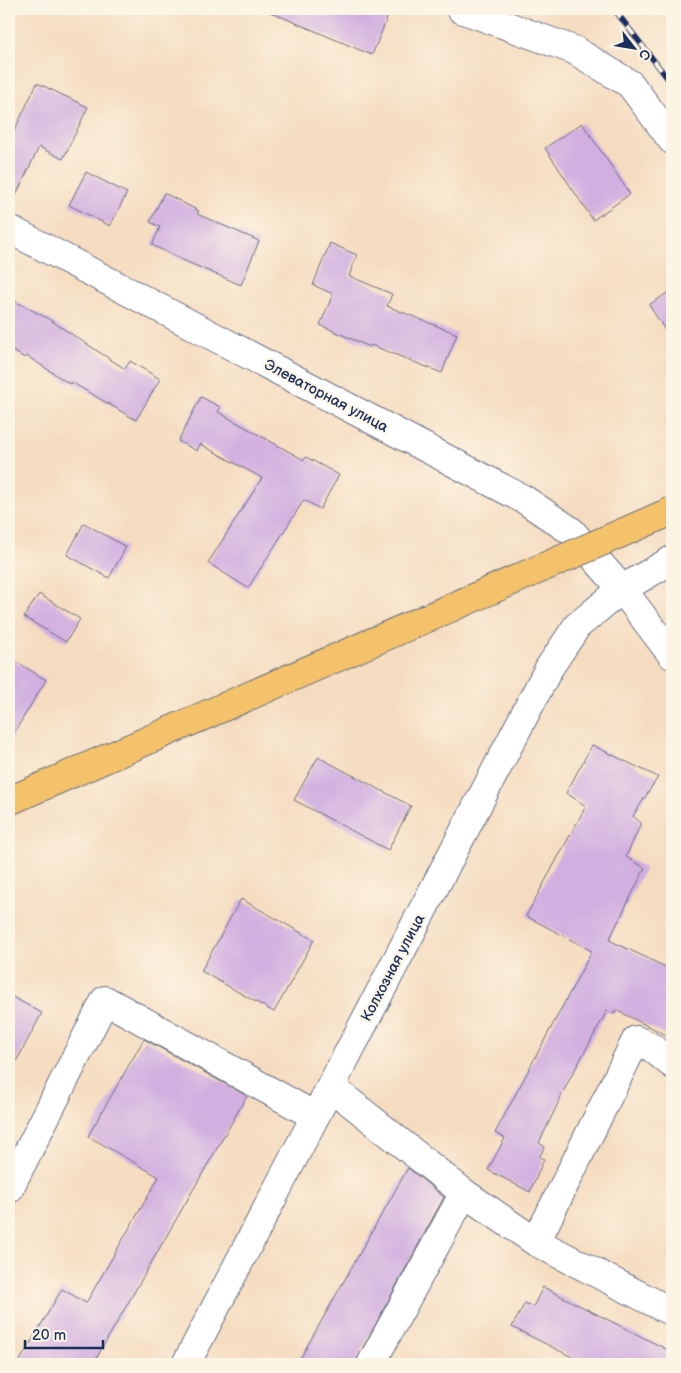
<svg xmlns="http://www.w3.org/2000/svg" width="681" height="1373" viewBox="0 0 681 1373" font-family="'Balsamiq Sans',sans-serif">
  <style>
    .building { fill: #d1afe0 }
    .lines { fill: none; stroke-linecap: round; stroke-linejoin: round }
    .minor-casing { stroke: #676c80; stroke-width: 30 }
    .minor { stroke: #fff; stroke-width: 28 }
    .rail-casing { stroke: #1b2f5e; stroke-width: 5.5 }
    .rail { stroke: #fcf5e5; stroke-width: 4; stroke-dasharray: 11; stroke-linecap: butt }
    .major-bridge-casing { stroke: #676c80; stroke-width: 30; stroke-linecap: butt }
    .major-bridge { stroke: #f3c26a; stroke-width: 28 }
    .labels { text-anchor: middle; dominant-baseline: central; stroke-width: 4.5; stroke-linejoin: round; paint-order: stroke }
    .street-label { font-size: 15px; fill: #1b2f5e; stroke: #fcf5e5 }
  </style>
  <rect width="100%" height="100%" fill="#fcf5e5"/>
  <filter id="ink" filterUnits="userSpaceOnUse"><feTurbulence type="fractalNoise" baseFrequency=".02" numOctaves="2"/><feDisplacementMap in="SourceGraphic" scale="10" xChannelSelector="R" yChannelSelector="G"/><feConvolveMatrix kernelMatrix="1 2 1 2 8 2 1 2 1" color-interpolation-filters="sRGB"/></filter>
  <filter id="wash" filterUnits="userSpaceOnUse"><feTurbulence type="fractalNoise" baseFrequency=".0096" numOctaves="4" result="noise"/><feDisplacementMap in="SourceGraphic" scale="20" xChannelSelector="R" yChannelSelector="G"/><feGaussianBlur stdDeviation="1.12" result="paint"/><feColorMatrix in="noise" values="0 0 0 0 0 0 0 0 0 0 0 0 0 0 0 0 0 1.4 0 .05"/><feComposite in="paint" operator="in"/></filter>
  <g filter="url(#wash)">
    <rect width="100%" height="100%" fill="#f5dcc0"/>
    <g id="blocks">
      <g class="building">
        <path d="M263,9h128l-19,46z"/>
        <path d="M37,83l51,24 -25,52 -24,-12 -30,63v-68z"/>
        <path d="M582,123l48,71 -37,26 -48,-72z"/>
        <path d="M86,172l41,21 -17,33 -41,-21z"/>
        <path d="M164,193l35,18 -2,3 62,27 -18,44 -63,-27 -26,-13 8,-18 -10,-5z"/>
        <path d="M330,243l27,12 -8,21 43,18 -5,12 70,28 -15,39 -71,-28 -1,2 -50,-22 13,-31 -20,-9z"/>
        <path d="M672,290v51l-23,-36z"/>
        <path d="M9,298l38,20 78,51 5,-8 30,18 -24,41 -65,-38 -1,2 -43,-28 -2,2 -16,-9z"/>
        <path d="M201,397l19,10 -2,5 86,48 2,-3 33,18 -19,34 -16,-9 -56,88 -40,-25 54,-85 -62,-34 -3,7 -19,-10z"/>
        <path d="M84,523l42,24 -17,31 -42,-23z"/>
        <path d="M39,594l41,25 -14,23 -42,-25z"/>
        <path d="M9,657l37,23 -37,61z"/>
        <path d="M592,745l66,32 -25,39 8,7 -15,34 19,11 -36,72 63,30v68l-56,-28 -2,4 -7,-3 -40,73 -28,59 6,4 -6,10 5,2 -14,33 -42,-22 17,-32 -10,-5 97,-182 -66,-35 60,-110 -20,-13z"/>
        <path d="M318,757l93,49 -23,44 -94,-50z"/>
        <path d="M241,899l73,41 -40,72 -73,-41z"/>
        <path d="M9,995l33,18 -33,62z"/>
        <path d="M144,1039l103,57 -154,268h-75l44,-75 24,14 73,-126 -71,-41z"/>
        <path d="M408,1168l36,29 -87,162 -3,5h-57z"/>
        <path d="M543,1287l129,65v12h-86l-74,-37 13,-24 8,4z"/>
      </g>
    </g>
  </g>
  <g filter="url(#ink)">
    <use href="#blocks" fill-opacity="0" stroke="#676c80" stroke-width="1"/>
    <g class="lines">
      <g class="minor-casing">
        <g id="minor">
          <path d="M461,9l113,41 56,34 42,56"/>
          <path d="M9,229l516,271 46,31 51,58 50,66"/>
          <path d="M331,1087l133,106 72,49 100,-202 15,7 21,17"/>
          <path d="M9,1189l96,-189 210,116"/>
          <path d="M536,1242l136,70"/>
          <path d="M186,1364l363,-696 28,-42 45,-37 50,-29"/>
          <path d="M371,1364l93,-171"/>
        </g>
      </g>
      <use href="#minor" class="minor"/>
      <g class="rail-casing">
        <path id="rail" d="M614,9l58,75"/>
      </g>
      <use href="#rail" class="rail"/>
      <g class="major-bridge-casing">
        <path id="major-bridge" d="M9,801l663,-290"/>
      </g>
      <use href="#major-bridge" class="major-bridge"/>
    </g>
  </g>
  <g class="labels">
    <g class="street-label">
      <text transform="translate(326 396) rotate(28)">Элеваторная улица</text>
      <text transform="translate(393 968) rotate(-62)">Колхозная улица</text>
    </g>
  </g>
  <rect width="681" height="1373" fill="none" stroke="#fcf5e5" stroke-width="30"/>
  <g transform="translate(634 48) rotate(121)" stroke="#fcf5e5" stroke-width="4" paint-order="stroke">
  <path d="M0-4L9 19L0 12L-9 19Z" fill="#1b2f5e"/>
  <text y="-8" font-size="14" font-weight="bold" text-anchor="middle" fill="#1b2f5e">С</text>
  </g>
  <path d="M25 1340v8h78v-8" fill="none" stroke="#1b2f5e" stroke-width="2.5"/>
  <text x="32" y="1340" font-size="15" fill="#1b2f5e" stroke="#fcf5e5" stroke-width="4" paint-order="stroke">20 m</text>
</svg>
